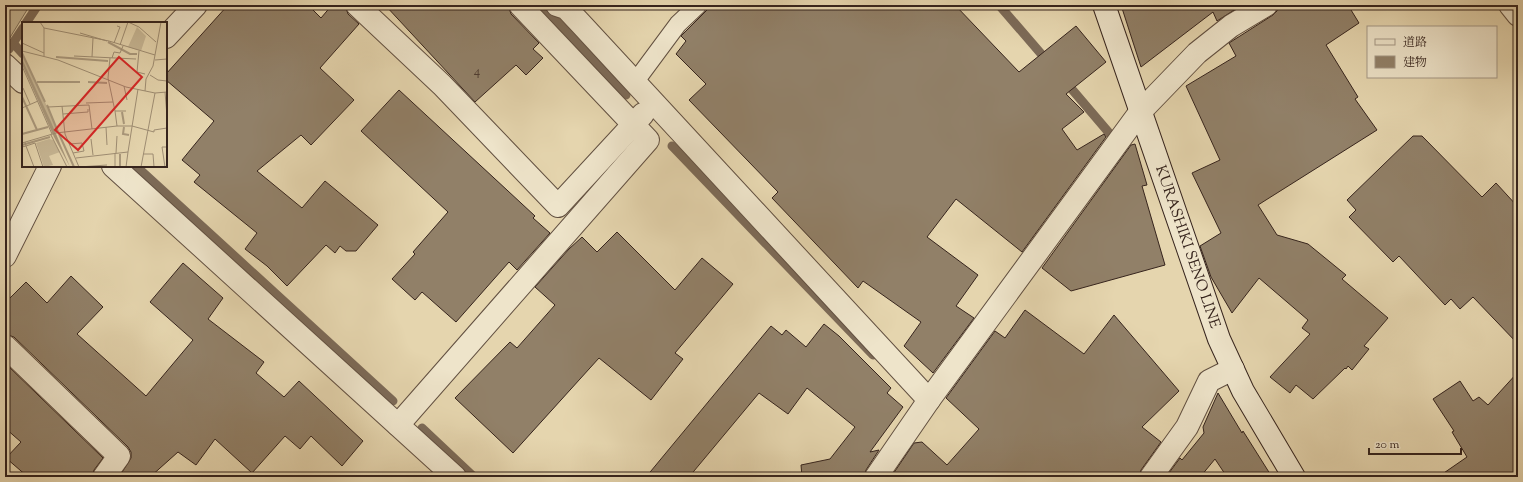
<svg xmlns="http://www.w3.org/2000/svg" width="1523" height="482" viewBox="0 0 1523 482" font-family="'Sorts Mill Goudy','Noto Serif JP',serif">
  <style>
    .green { fill: #c7b795; stroke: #7e6e59 }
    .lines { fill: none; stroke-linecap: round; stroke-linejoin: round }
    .stream { stroke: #7c6a57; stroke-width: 9 }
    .building { fill: #918068; stroke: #36241d }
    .lane-casing { stroke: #625041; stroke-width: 19 }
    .street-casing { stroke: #625041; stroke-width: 24 }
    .secondary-casing { stroke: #36241d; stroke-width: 24 }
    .lane { stroke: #eee4ca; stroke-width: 17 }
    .street { stroke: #eee4ca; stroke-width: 22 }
    .secondary { stroke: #eee4ca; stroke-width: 22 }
    .labels { text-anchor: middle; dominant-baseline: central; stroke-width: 4; stroke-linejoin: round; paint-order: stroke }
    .number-label { font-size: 13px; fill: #4d3b30 }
    .street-label { font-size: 15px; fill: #36241d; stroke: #eee4ca }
    .inset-river { fill: none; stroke: #aa997d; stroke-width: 2 }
    .inset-road { fill: none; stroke: #9f8e74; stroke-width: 1 }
    .view { fill: #d62828; fill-opacity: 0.15; stroke: #d62828; stroke-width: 2 }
    .inset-edge { fill: none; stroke: #36241d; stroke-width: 2 }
  </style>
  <rect width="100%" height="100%" fill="#e5d5ae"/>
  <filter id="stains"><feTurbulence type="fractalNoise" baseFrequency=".005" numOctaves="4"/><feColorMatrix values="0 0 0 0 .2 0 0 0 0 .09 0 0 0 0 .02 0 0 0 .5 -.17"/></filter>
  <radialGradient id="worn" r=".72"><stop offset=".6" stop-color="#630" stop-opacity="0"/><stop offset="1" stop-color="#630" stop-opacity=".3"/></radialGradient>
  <path class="green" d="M5,5h25l-24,39h-1z"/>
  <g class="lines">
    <g class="stream">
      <path d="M541,5l85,90"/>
      <path d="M999,5l50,58"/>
      <path d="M26,23l12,-18"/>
      <path d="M13,43l10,11"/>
      <path d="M9,49l14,-21"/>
      <path d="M1064,80l46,54"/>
      <path d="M672,146l201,209"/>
      <path d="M136,166l257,235"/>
      <path d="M422,428l52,49"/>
    </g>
  </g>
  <g class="building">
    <path d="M228,5h80l13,13 11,-13h13l3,9 11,10 -39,44 34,32 -43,45 -10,-10 -44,36 45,37 23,-27 53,44 -22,26h-10l-6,-5 -5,7 -9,-8 -39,41 -20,-20 -22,-17 12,-16 -63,-51 6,-7 -18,-15 32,-39 -48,-41v-6z"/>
    <path d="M385,5h123l3,9 28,29 -6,6 10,9 -17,17 -10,-10 -41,37z"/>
    <path d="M712,5h243l64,67 57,-46 30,36 -40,32 18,18 -22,17 15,21 27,-16 2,3 -84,115 -66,-53 -29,38 51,38 -22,31 18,12 -41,55 -29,-27 17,-24 -58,-41 -5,7 -86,-90 6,-6 -89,-92 17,-16 -30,-30 10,-13 -5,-5z"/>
    <path d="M1121,5h121l-25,16 -4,-9 -72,55z"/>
    <path d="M1278,5h70l11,18 -33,22 32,52 -3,2 22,31 -119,75 19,30 31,9 38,31 -4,4 46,39 -24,28 5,3 -17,21 -4,-4 -2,3 -1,-1 -32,31 -17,-14 -6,8 -20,-16 40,-43 -8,-6 6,-8 -49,-42 -27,35 -21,-36 -11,-31 21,-13 -29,-60 28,-13 -34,-74 50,-30 -7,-13 44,-28 4,-4z"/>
    <path d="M399,90l136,126 -2,2 17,15 -33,37 -8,-8 -53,60 -34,-30 -7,8 -23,-21 23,-25 -2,-2 35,-40 -87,-81z"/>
    <path d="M1413,136h9l60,61 14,-14 22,24v137l-45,-47 -13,12 -9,-10 -6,6 -46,-49 -6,6 -44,-45 7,-7 -9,-10z"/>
    <path d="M1135,144l12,41 -5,1 23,79 -94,26 -29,-23 89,-123z"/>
    <path d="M617,232l58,58 27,-32 31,26 -58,69 8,6 -32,41 -52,-42 -86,95 -58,-55 55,-56 7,6 38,-43 -20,-18 34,-38 13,-12 15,15z"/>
    <path d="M183,263l40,35 -15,21 56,43 -8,11 28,24 15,-16 64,60 -21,25 -31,-30 -11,13 -15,-13 -33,37 -37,-34 -19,26 -18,-13 -28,25h-31l12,-19v-6l-3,-5 -114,-110 -9,-3v-31l21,-21 21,21 24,-27 32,31 -26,27 69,62 47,-56 -43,-38z"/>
    <path d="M1025,310l59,44 30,-39 65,76 -37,36 19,15 -20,28 -2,7h-248l23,-34 8,-1 25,23 32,-36 -33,-31 49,-67 10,7z"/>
    <path d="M824,324l15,12 52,52 -4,5 16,14 -33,45 9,-2 -13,20 -2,7h-62l-1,-12 29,-6 25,-32 -48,-39 -19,26 -29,-21 -70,84h-43l125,-151 11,9 4,-5 20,17z"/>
    <path d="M5,363l98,95 -9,12 -2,7h-64l-22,-19 15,-16 -16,-14z"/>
    <path d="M1518,372v105h-80l29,-20 -15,-25 2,-1 -21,-32 27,-18 13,20 6,-4 9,8z"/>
    <path d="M1218,393l24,40 1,-2 29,46h-45l-12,-18 -14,17 2,1h-37l14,-19 2,2 22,-27 -1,-6z"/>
  </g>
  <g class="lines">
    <g class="lane-casing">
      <path id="lane" d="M635,82l43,-58 20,-19"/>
    </g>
    <g class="street-casing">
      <g id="street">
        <path d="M357,5l85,80 116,121 85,-92"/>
        <path d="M557,5l9,3 16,17 347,375"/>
        <path d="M1510,5l8,10"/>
        <path d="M166,37l30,-32"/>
        <path d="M5,65l18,17"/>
        <path d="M113,166l342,311"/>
        <path d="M5,256l45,-90"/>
        <path d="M5,346l114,110 -15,21"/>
        <path d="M398,425l250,-285 -128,-135"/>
        <path d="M876,477l53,-77 211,-288 57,-59 34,-27 35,-21"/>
        <path d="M1151,477l36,-50 22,-46 24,-12"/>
      </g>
    </g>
    <g class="secondary-casing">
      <path id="secondary" d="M1104,5l115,334 24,52 51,86"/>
    </g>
    <use href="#lane" class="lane"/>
    <use href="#street" class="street"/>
    <use href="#secondary" class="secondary"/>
  </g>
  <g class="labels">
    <g class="number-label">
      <text x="477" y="72">4</text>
    </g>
    <g class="street-label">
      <text transform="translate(1187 247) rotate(71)">KURASHIKI SENO LINE</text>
    </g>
  </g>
  <g transform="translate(22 22)">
    <rect width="145" height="145" fill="#e5d5ae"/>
    <path d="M115,5l9,9 -5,15 -13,-4zM0,32l17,34 19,44 -5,1 -31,-69zM27,117l4,1 7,12 -11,4 4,9 -9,2 -8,-24z" fill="#c7b795"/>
    <path d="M0,37l29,63 19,45 -16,-30 -32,-73z" fill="#aa997d"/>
    <path class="inset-river" d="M86,20l22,12h7M0,31l23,49M34,35l52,4M15,60h43M66,60l19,1M0,75l15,33M25,83l11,27M100,90l2,12M102,105l-1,7 6,1M0,112l26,-7M37,112l15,33M0,123l28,-8M98,145v-13"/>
    <path class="inset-road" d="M18,0l4,6v28M22,6l65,13 46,14M58,11l27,8M0,21l22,10M92,21l6,-16 -3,-1M98,23l8,-23 11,5 17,15M0,29l36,9 68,27 29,6 12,-1M117,29l-2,21 8,2M52,34l62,3M70,35l1,-19M88,36l-2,20 7,33h11M90,36l2,-6 6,1 3,-7M133,38l12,-1M0,44l30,68M128,53l8,5 9,1M102,64l3,14M1,66l7,16M123,69l1,-12 7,-13 8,-44M143,70l2,24M64,81l27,-1M40,84l3,28 14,33 28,-2M26,85l41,-2 3,24M0,86l16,-7M93,89l2,15M41,92l25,-2v-3M84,105l1,18M29,113l16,32M69,117l2,16M3,120l1,4 9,-3 8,24M0,121l34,-10 61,-7h15l22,6v-2l13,-2M47,122l13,-1 2,8 -11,2M0,125l4,-1 8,21M94,131l1,-17M121,132h10l1,13M54,136l52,-6 10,-63M93,145v-14M104,145l2,-15M119,145l14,-74M143,145l-3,-20h5"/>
    <path class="view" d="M97,35l23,20 -64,73 -23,-20z"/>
    <rect width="145" height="145" class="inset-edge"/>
  </g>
  <rect width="1523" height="482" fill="none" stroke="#e5d5ae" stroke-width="20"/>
  <rect x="6" y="6" width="1511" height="470" fill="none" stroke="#36241d" stroke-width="2"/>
  <rect x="10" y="10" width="1503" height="462" fill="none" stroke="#36241d"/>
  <rect x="1367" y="26" width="130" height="52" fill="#eee4ca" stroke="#a49785"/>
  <rect x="1375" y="39" width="20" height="6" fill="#eee4ca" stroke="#a49785"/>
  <text x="1403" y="46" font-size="12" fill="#36241d">道路</text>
  <rect x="1375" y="56" width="20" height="12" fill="#918068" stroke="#a49785"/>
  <text x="1403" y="66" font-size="12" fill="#36241d">建物</text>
  <path d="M1369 448v6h92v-6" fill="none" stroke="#36241d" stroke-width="2"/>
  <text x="1375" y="448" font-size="12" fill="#36241d" stroke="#eee4ca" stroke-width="3" paint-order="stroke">20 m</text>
  <rect width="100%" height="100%" filter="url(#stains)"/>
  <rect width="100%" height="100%" fill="url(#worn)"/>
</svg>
